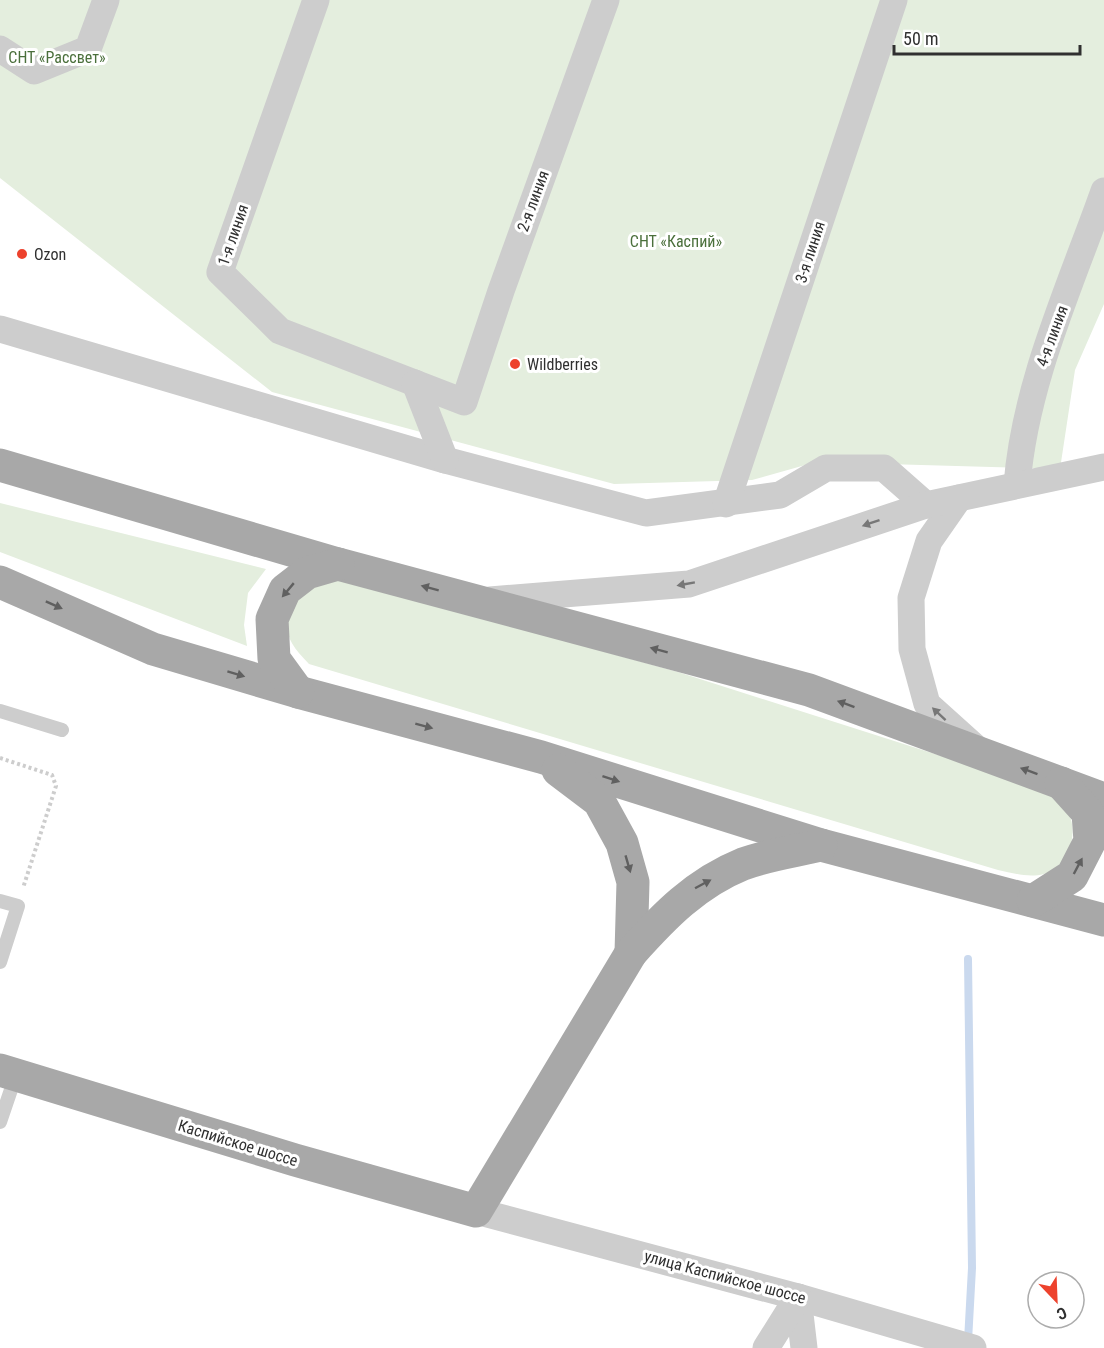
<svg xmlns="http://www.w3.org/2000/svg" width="1104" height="1348" viewBox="0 0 1104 1348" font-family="'Roboto Condensed',sans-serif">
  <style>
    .green { fill: #e4eede }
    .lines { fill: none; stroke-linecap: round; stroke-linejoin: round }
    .stream { stroke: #cad9ee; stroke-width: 8 }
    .path { stroke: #cdcdcd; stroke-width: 4; stroke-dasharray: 3 3; stroke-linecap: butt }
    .lane { stroke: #cdcdcd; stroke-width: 14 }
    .street { stroke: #cdcdcd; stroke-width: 27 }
    .primary { stroke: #a8a8a8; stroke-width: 33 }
    .oneway { fill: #777 }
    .oneway2 { fill: #606060 }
    .poi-dot { fill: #ed422d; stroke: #fff; stroke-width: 2 }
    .labels { text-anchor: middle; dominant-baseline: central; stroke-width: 6; stroke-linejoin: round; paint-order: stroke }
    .park-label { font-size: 16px; fill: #4a6f3b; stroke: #fff }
    .street-label { font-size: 16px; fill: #303030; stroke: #fff }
    .poi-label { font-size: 16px; fill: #303030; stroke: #fff; text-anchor: start }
  </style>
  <rect width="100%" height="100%" fill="#fff"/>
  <g class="green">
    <path d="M0,0h1104v304l-29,66 -15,99 -244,-7 -64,18 -138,4 -342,-92 -272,-214z"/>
    <path d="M0,503l266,66 -18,24 -4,32 3,21 -247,-94z"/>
    <path d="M330,576l348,96 373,119c5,5 11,11 15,17 14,21 5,59 -22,66 -16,4 -31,-1 -46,-4l-689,-206c-21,-22 -26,-30 -19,-61z"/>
  </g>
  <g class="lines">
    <path class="stream" d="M968,1341l4,-73 -4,-309"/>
    <path class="path" d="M0,758l52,17 4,11 -33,102"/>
    <g class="lane">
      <path d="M0,711l62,19"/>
      <path d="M0,901l18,5 -18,56"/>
      <path d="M0,1122l16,-47"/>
    </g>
    <g class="street">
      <path d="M316,0l-96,272 60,59 184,71 37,-111 105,-291"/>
      <path d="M0,49l34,22 54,-22 18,-49"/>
      <path d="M0,329l445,131 201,53 134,-18 46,-27h58l42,37"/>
      <path d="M415,383l30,77"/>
      <path d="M1017,485c8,-102 53,-198 87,-294"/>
      <path d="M959,498l-30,43 -18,57 1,51 15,55 50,45"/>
      <path d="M726,504l168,-504"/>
      <path d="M490,600l199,-16 237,-79 178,-38"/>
      <path d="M476,1211l322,86 175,51"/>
      <path d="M798,1297l6,51"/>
      <path d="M766,1348l32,-51"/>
    </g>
    <g class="primary">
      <path d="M0,465l338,99 471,126 295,109"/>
      <path d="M0,582l153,67 145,43 243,65 280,88 283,75"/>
      <path d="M298,692l-24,-33 -2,-40 13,-29 22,-17 31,-9"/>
      <path d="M558,770l41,31 23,42 11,39 -2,71"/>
      <path d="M1033,901l39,-25 18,-35 -2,-28 -27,-30"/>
      <path d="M0,1070l295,90 181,51 155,-258c33,-37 65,-70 112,-89 24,-9 53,-13 78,-19"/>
    </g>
  </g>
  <defs><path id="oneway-solid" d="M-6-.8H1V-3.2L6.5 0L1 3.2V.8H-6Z" transform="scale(1.5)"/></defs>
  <g class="oneway">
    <use href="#oneway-solid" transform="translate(871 523) rotate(161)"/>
    <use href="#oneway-solid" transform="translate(686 584) rotate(170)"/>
    <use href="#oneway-solid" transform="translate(939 714) rotate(-137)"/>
  </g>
  <g class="oneway2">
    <use href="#oneway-solid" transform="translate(430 588) rotate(-165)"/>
    <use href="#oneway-solid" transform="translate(288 590) rotate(130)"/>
    <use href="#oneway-solid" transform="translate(54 605) rotate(24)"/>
    <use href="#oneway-solid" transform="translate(659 650) rotate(-165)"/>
    <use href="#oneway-solid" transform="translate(236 674) rotate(17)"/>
    <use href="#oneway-solid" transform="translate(846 704) rotate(-160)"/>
    <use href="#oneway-solid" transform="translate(424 726) rotate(15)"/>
    <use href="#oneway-solid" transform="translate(1029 771) rotate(-160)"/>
    <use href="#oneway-solid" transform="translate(611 779) rotate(18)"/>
    <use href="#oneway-solid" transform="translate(628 864) rotate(74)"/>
    <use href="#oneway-solid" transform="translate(1078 866) rotate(-62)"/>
    <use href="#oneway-solid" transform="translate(703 884) rotate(-28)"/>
  </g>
  <g class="poi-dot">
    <circle cx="22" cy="254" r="6"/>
    <circle cx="515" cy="364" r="6"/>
  </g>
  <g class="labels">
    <g class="park-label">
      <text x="57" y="57">СНТ «Рассвет»</text>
      <text x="676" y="241">СНТ «Каспий»</text>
    </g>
    <g class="street-label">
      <text transform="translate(533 201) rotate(-70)">2-я линия</text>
      <text transform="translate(233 235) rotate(-71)">1-я линия</text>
      <text transform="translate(810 252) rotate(-72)">3-я линия</text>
      <text transform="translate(1052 336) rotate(-70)">4-я линия</text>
      <text transform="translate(238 1143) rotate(17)">Каспийское шоссе</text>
      <text transform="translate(725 1277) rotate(15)">улица Каспийское шоссе</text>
    </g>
    <g class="poi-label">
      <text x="34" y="254">Ozon</text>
      <text x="527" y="364">Wildberries</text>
    </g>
  </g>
  <g transform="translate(1056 1300) rotate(157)"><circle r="28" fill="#ffffff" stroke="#acacac" stroke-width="1.5"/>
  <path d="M0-4.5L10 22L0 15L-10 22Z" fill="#ed422d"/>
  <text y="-9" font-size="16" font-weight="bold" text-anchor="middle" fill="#303030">С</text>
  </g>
  <path d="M894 45v9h186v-9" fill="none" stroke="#303030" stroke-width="3"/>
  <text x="903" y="45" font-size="18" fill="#303030" stroke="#ffffff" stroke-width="4.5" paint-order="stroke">50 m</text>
</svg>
